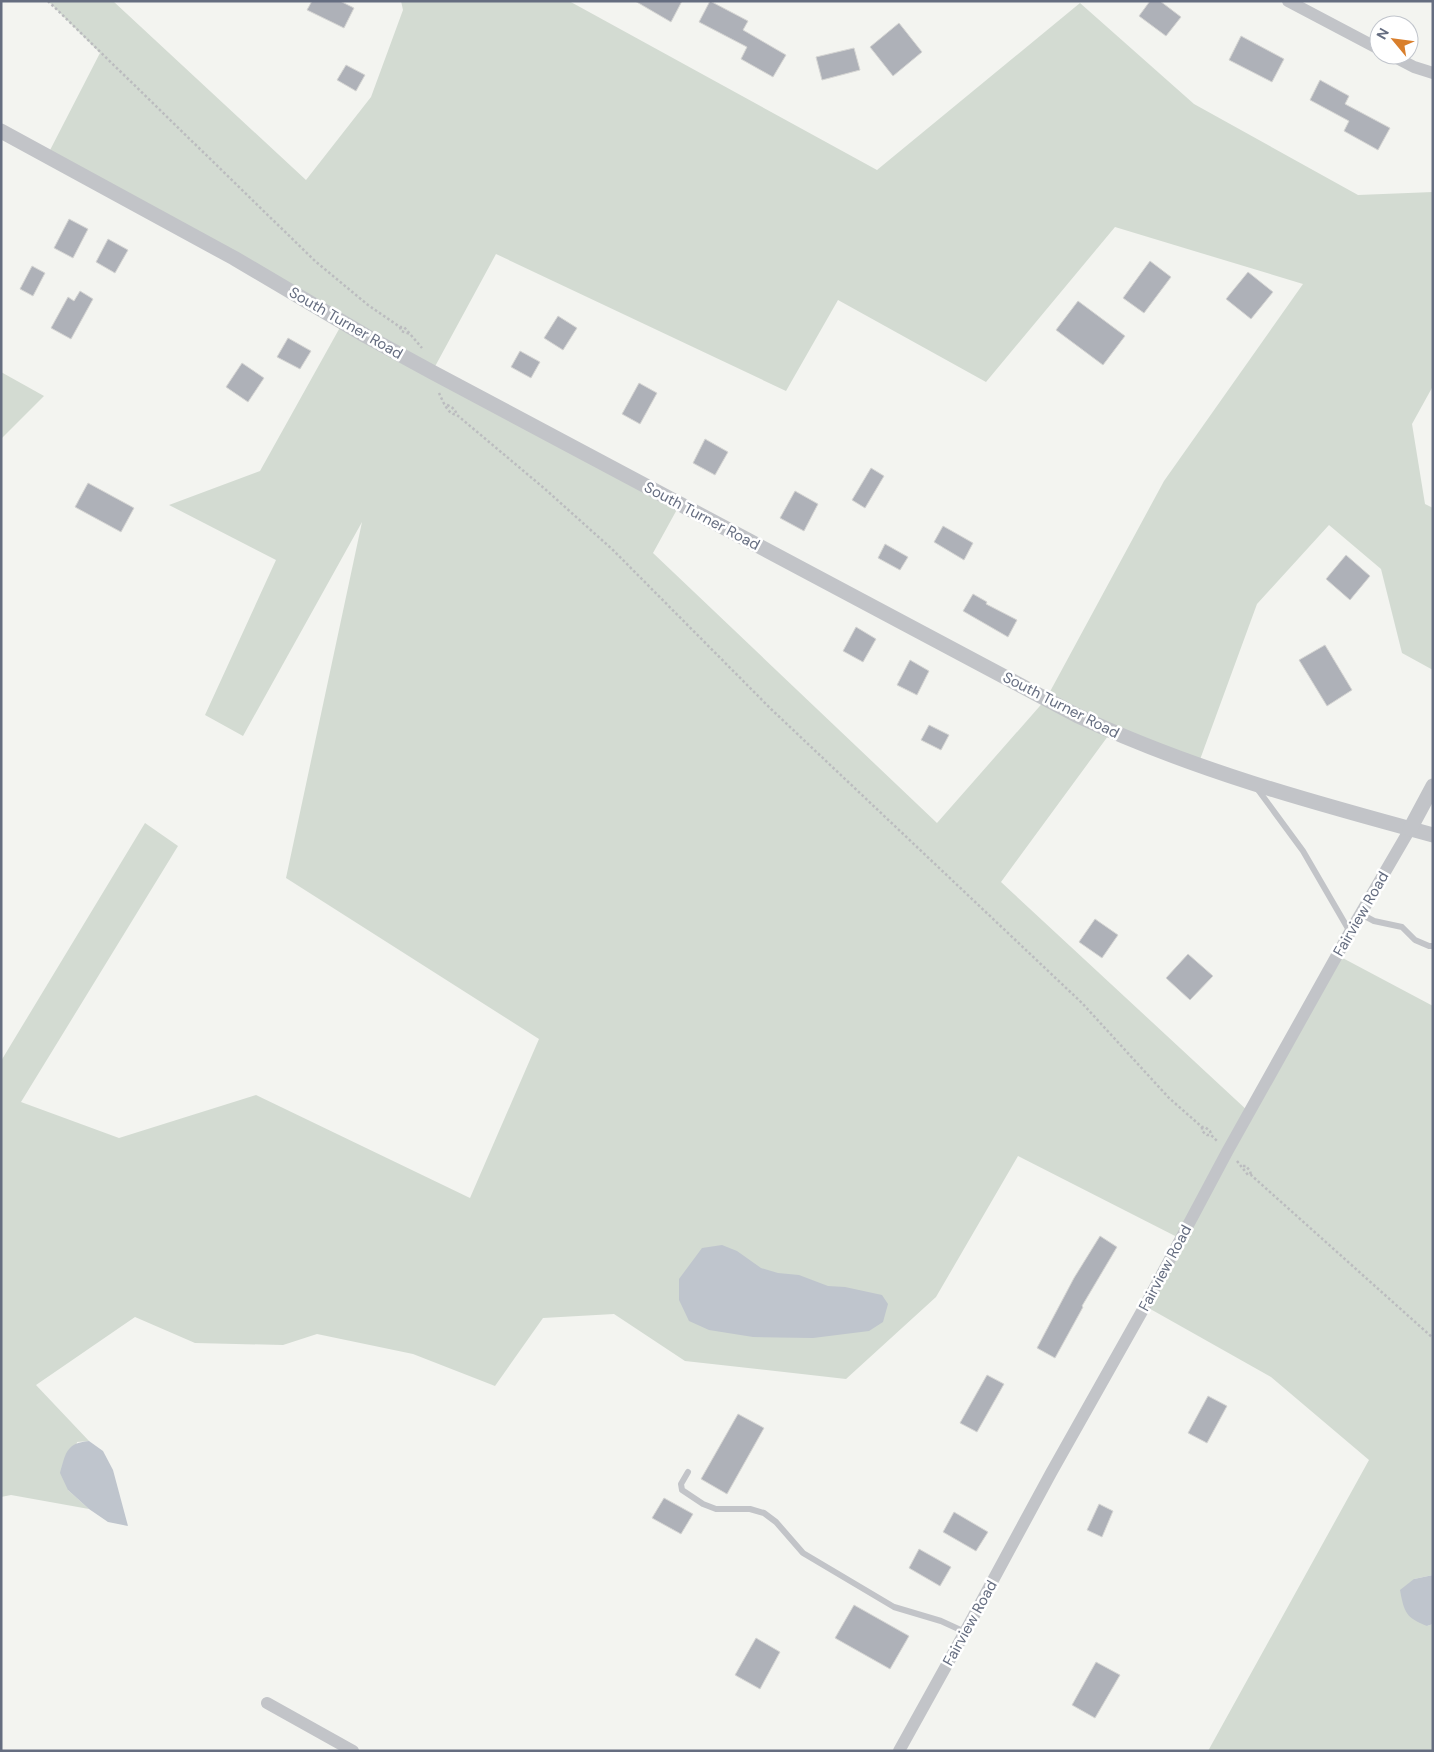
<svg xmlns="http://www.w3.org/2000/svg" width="1434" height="1752" viewBox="0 0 1434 1752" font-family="'DM Sans',sans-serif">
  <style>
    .green { fill: #d3dbd2; fill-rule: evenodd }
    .water { fill: #bfc5cd }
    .building { fill: #aeb1b8; stroke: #d5d5d3 }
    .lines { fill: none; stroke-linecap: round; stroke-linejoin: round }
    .path { stroke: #bbbcbf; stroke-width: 2.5; stroke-dasharray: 2.5 2.5; stroke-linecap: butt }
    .service { stroke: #c2c4c8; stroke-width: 6 }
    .minor { stroke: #c2c4c8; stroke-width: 12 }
    .tertiary { stroke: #c2c4c8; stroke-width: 15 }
    .labels { text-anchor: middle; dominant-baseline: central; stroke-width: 5; stroke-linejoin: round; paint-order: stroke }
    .street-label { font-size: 15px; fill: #656d80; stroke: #fff }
  </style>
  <rect width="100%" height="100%" fill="#f3f4f0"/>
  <g class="green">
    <path d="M48,1h65l193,179 65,-83 32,-87 -2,-9h168l308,169 203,-167 114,101 164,91 75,-3v194l-21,38 13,80 8,4v162l-31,-17 -21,-84 -52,-44 -72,79 -59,161 -87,-33 -110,150 248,230 88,-157 96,51v569l-19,4 13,47 6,-2v127h-225l161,-291 -98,-83 -126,-71 36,-67 -163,-83 -82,141 -90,82 -161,-18 -71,-47 -71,4 -48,68 -82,-32 -96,-20 -34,11 -88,-2 -60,-26 -99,68 53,56 -12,1 -9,48 21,19 -78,-14 -10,2v-436l144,-238 33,23 -157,256 98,36 137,-43 214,103 69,-159 -253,-161 76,-356 -119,214 -38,-21 71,-155 -107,-55 91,-34 83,-149 -296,-166 53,-103zM1115,227l188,57 -139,197 -118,218 -109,124 -284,-270 27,-49 -248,-132 64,-118 290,137 52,-91 148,82z"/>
    <path d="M1,372l43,24 -43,43z"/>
  </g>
  <g class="water">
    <path d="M722,1245l15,6 24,17 17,5 21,2 29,11 17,1 37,8 6,9 -5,18 -14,9 -56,7 -60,-1 -44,-7 -20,-9 -10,-21v-21l23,-31z"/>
    <path d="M89,1441l14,10 10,19 15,56 -20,-4 -19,-13 -21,-19 -8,-17c6,-20 6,-30 29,-32z"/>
    <path d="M1433,1575v49l-6,2c-21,-8 -23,-14 -27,-36l14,-11z"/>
  </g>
  <g class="building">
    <path d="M312,1h28l14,7 -10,20 -37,-18z"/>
    <path d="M635,1h47l-11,21z"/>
    <path d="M710,1l38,20 -5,9 43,25 -13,22 -32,-18 6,-12 -48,-25z"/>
    <path d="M1150,1h10l21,16 -15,19 -27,-20z"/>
    <path d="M899,23l23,29 -29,24 -23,-29z"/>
    <path d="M1241,36l43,23 -12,23 -43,-22z"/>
    <path d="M854,48l6,22 -38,10 -6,-23z"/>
    <path d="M346,65l19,10 -9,16 -19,-11z"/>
    <path d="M1320,80l29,16 -4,8 45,24 -12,22 -34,-19 5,-10 -39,-21z"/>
    <path d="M69,219l19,10 -15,29 -19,-10z"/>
    <path d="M108,239l20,11 -13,23 -19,-11z"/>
    <path d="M1150,261l21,16 -27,36 -21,-15z"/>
    <path d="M32,266l13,7 -12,23 -13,-7z"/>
    <path d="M1248,272l25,20 -22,27 -25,-20z"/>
    <path d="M80,291l13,8 -22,40 -20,-11 17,-31 6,4z"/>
    <path d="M1078,301l47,35 -22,29 -47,-35z"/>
    <path d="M558,316l19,12 -14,22 -19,-12z"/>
    <path d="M288,338l23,13 -11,18 -23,-12z"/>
    <path d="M520,351l20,11 -9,16 -20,-11z"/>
    <path d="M242,363l22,15 -16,24 -22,-15z"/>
    <path d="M639,383l18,10 -17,31 -18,-10z"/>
    <path d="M705,439l23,13 -13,23 -22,-12z"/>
    <path d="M871,468l13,8 -19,32 -13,-8z"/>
    <path d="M88,483l46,25 -13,24 -46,-25z"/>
    <path d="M795,491l23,13 -14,27 -24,-13z"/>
    <path d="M943,526l30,17 -9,17 -30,-18z"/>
    <path d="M885,544l23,13 -8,13 -22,-12z"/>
    <path d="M1346,555l24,21 -20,24 -24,-21z"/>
    <path d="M973,594l14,8 -1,2 31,16 -9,17 -45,-26z"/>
    <path d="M856,627l20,12 -13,23 -20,-11z"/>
    <path d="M1325,645l27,45 -25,16 -28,-46z"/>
    <path d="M910,660l19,11 -12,24 -20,-10z"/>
    <path d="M929,725l20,10 -8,15 -20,-10z"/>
    <path d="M1095,919l23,16 -16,23 -23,-16z"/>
    <path d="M1188,954l25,22 -23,24 -24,-22z"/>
    <path d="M1100,1236l17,11 -35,59 1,1 -28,51 -18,-10 37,-70z"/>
    <path d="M987,1375l17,9 -27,48 -17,-9z"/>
    <path d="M1208,1396l19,10 -20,37 -19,-10z"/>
    <path d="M738,1414l26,14 -37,66 -26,-15z"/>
    <path d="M664,1498l29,16 -12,20 -29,-16z"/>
    <path d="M1099,1504l14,7 -11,26 -15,-7z"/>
    <path d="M954,1512l34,20 -12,19 -33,-19z"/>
    <path d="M919,1549l32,18 -11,19 -31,-18z"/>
    <path d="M854,1605l55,31 -19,33 -55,-31z"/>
    <path d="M756,1638l24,14 -20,37 -25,-14z"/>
    <path d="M1096,1662l24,13 -25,43 -23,-13z"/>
  </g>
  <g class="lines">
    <g class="path">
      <path d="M48,1l267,260 53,44 32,22h4l18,21"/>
      <path d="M400,327l1,4 9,3"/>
      <path d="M439,393c4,8 8,21 18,22l88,74 68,61 158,159 311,294 87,95 33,29h3l5,4 1,4 6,6"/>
      <path d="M447,405c5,2 8,4 10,10"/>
      <path d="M1202,1127v4l5,4h4"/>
      <path d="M1237,1161l11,14h3l182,163"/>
      <path d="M1243,1166h3l4,5 1,4"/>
    </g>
    <g class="service">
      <path d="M1256,787l47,64 47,81"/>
      <path d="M1361,914l13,7 28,6 13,13 14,6h4"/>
      <path d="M688,1472l-7,12 1,6 21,14 13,5h34l14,4 12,9 27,31 91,54 47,14 24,11"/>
    </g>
    <g class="minor">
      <path d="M1288,1l91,48"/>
      <path d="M1391,55l23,12 19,6"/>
      <path d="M267,1703l86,48"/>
      <path d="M899,1751l66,-119 86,-159 94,-167 82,-154 123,-220 60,-103"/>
    </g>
    <g class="tertiary">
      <path d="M1,131l233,127 132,78 66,36 644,343c114,54 235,87 357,120"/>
      <path d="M1410,829l23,-43"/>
    </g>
  </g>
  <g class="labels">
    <g class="street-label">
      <text transform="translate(346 323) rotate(30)">South Turner Road</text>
      <text transform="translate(702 516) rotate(28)">South Turner Road</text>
      <text transform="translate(1061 705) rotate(27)">South Turner Road</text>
      <text transform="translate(1361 914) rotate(-60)">Fairview Road</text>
      <text transform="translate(1165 1268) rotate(-62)">Fairview Road</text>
      <text transform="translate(970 1623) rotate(-61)">Fairview Road</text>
    </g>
  </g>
  <rect width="1434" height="1752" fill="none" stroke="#656d80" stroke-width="5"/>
  <g transform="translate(1394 40) rotate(299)"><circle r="24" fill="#ffffff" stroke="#c1c5cc"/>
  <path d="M0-4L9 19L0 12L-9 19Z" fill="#d97f2c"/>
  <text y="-8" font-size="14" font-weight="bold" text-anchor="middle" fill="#656d80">N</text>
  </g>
</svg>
